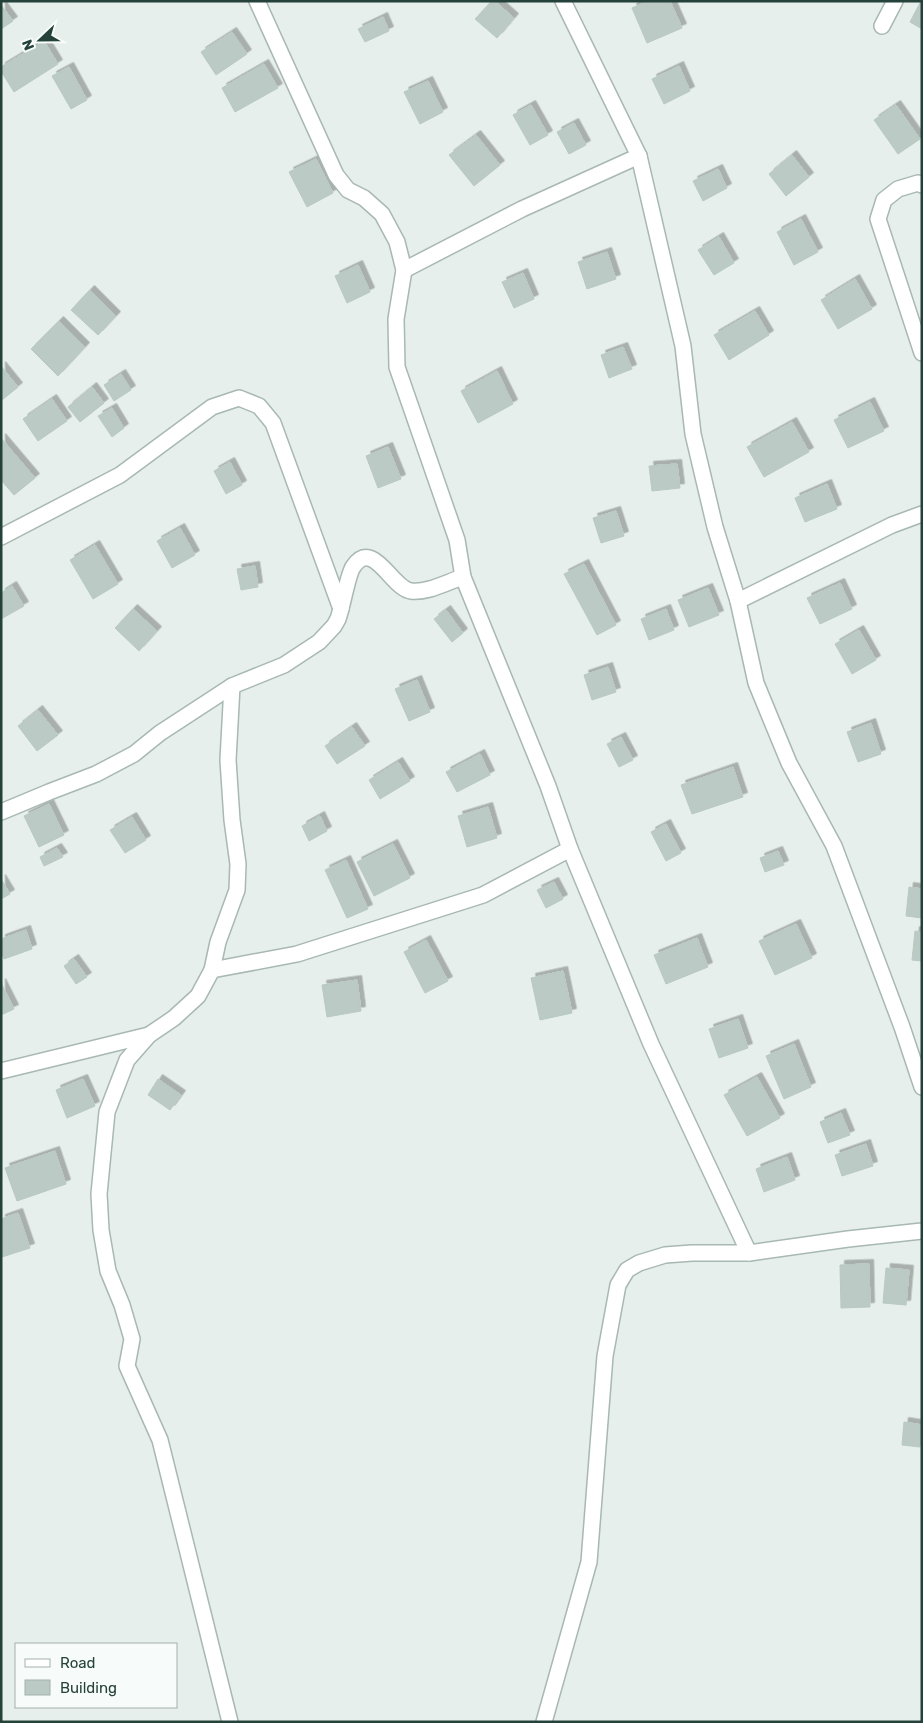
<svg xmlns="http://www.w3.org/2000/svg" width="923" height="1723" viewBox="0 0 923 1723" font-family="Rubik,sans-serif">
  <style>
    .building { fill: #bbcac4; stroke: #b8c9c2; filter: url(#shadow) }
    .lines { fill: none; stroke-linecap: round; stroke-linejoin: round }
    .minor-casing { stroke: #a8b8b2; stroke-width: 18 }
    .minor { stroke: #fff; stroke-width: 15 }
  </style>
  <defs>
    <filter id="shadow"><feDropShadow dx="4.5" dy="-4.5" stdDeviation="0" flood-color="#0004"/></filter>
  </defs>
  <rect width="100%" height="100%" fill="#e6efeb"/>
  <g class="building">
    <path d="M492,1h3l19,17 -17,20 -22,-19z"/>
    <path d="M648,1h22l12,27 -35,15 -15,-35z"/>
    <path d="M921,1h1v28l-12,-7z"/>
    <path d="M1,5l12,16 -12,8z"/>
    <path d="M383,17l6,14 -24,11 -7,-13z"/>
    <path d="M232,32l15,22 -31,21 -15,-23z"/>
    <path d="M44,41l14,23 -44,28 -13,-21v-4z"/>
    <path d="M264,64l14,24 -43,24 -13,-24z"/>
    <path d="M679,66l11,25 -26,13 -12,-25z"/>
    <path d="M69,67l18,33 -16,9 -19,-33z"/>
    <path d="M428,81l15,31 -23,12 -16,-32z"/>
    <path d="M531,105l17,30 -18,10 -17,-30z"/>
    <path d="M896,105l24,34 -22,15 -24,-34z"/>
    <path d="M574,123l12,22 -17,9 -12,-22z"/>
    <path d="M476,135l24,30 -26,21 -25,-31z"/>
    <path d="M792,155l17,22 -23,19 -17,-22z"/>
    <path d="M316,159l17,34 -26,14 -18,-35z"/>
    <path d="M718,169l9,19 -24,13 -10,-20z"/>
    <path d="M801,219l17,33 -24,13 -17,-33z"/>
    <path d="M719,237l15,26 -20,12 -16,-25z"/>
    <path d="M607,252l9,27 -29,10 -9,-27z"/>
    <path d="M358,265l12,27 -23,11 -12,-27z"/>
    <path d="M523,273l11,26 -20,9 -12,-26z"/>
    <path d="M855,279l17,30 -34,20 -17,-29z"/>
    <path d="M90,290l26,26 -18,19 -27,-25z"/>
    <path d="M755,311l14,24 -40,25 -15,-25z"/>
    <path d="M59,321l26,26 -27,29 -27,-27z"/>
    <path d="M623,347l9,22 -23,9 -8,-23z"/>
    <path d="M1,366l17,21 -16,13 -1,-1z"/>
    <path d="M497,371l16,33 -35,19 -17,-32z"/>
    <path d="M121,374l10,16 -17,11 -10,-16z"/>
    <path d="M92,387l12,16 -24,19 -12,-15z"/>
    <path d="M52,399l15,22 -29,20 -15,-22z"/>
    <path d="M870,402l14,29 -36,17 -14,-28z"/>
    <path d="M112,408l12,20 -12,9 -14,-21z"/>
    <path d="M792,422l17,30 -45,25 -17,-30z"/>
    <path d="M1,438l34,40 -21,17 -13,-15z"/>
    <path d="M388,447l13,32 -23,9 -12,-32z"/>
    <path d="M230,462l12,23 -16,9 -12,-23z"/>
    <path d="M677,464l3,24 -28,3 -3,-25z"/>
    <path d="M827,484l10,25 -32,13 -10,-24z"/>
    <path d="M616,511l8,25 -23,7 -8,-25z"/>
    <path d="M180,528l15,27 -23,13 -15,-27z"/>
    <path d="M95,545l23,39 -25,15 -23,-39z"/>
    <path d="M584,564l32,61 -19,10 -33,-61z"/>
    <path d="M255,566l3,21 -17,3 -4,-21z"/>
    <path d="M840,583l12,26 -32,15 -13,-26z"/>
    <path d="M12,586l12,20 -23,13v-26z"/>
    <path d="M708,588l11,27 -30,12 -11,-27z"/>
    <path d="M133,609l24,22 -18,20 -24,-23z"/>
    <path d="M666,609l8,21 -25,10 -8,-21z"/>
    <path d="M446,610l17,23 -11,9 -18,-23z"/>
    <path d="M859,630l17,30 -24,14 -17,-30z"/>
    <path d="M608,667l8,25 -24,8 -8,-25z"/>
    <path d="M417,680l13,32 -21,9 -14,-32z"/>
    <path d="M38,710l20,25 -21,16 -19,-25z"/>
    <path d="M871,723l10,31 -23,8 -11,-30z"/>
    <path d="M352,727l13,19 -28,18 -12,-18z"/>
    <path d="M621,737l12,23 -14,7 -12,-23z"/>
    <path d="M480,754l10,21 -33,17 -11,-20z"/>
    <path d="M398,762l12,19 -30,18 -11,-19z"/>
    <path d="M733,767l10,30 -51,17 -11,-29z"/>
    <path d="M49,804l15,31 -25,12 -15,-31z"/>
    <path d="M488,807l9,31 -30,9 -9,-31z"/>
    <path d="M320,816l7,15 -18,10 -7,-15z"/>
    <path d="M132,817l14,23 -21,13 -15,-23z"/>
    <path d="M666,824l15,29 -15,8 -15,-29z"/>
    <path d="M393,844l17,34 -36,18 -17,-34z"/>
    <path d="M57,848l6,9 -19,9 -4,-9z"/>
    <path d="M778,851l6,14 -19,7 -5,-14z"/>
    <path d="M346,860l22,49 -21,9 -22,-48z"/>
    <path d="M1,879l9,15 -9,5z"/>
    <path d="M554,882l9,17 -17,9 -9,-18z"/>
    <path d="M909,887l13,2v29l-16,-2z"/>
    <path d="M796,924l16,34 -37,17 -16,-34z"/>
    <path d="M26,930l6,19 -28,10 -3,-7v-13z"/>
    <path d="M915,931l7,1v29l-10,-1z"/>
    <path d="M697,938l11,29 -42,17 -12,-29z"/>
    <path d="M426,940l22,41 -23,12 -21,-41z"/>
    <path d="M74,959l13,18 -11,7 -12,-18z"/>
    <path d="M563,971l9,42 -32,7 -9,-42z"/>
    <path d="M357,980l4,31 -34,6 -5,-32z"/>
    <path d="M1,983l13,26 -13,6z"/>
    <path d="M738,1019l10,29 -29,10 -10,-29z"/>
    <path d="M794,1044l17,43 -27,12 -18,-43z"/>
    <path d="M757,1077l23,41 -33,18 -23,-41z"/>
    <path d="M83,1079l12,27 -28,12 -11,-28z"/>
    <path d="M158,1079l23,16 -11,15 -22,-15z"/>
    <path d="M841,1113l9,22 -22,8 -8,-21z"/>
    <path d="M866,1144l7,22 -31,10 -7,-21z"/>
    <path d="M55,1151l11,33 -49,17 -12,-33z"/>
    <path d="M787,1157l8,23 -31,12 -8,-23z"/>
    <path d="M18,1213l12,35 -28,9 -1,-38z"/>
    <path d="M869,1264l1,43 -29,1 -1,-43z"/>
    <path d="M886,1268l23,2 -3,35 -23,-2z"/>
    <path d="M904,1422l18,3 -2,22 -18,-2z"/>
  </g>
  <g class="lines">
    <g class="minor-casing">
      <g id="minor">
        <path d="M257,1l79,174 12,15 16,8 18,16 15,28 7,28 -8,49 1,48 60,173 6,37 85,209 22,63 81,195 98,209"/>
        <path d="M563,1l76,155 44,190 10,88 22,93 23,74 18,82 33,80 45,83 68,181 20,60"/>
        <path d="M882,26l13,-25"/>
        <path d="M922,185l-4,-2 -20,6 -14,11 -6,19 44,134"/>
        <path d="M404,270l118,-61 117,-53"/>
        <path d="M1,537l119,-62 92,-68 27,-9 20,8 14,17 68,186"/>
        <path d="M738,601l154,-76 30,-11"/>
        <path d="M1,812l48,-20 47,-18 38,-20 26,-21 72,-47 52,-21 35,-23 15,-16 4,-7c4,-11 10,-45 15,-52 20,-30 39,22 58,24 17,2 36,-9 52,-14"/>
        <path d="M212,970l85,-16 186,-59 87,-46"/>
        <path d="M1,1071l148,-36"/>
        <path d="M230,1722l-70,-282 -33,-74 5,-27 -10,-34 -14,-34 -7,-41 -2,-36 8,-82 20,-52 22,-25 25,-17 24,-22 14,-26 6,-28 19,-52 1,-26 -6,-44 -4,-60 4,-74"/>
        <path d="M544,1722l45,-160 16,-206 13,-71 9,-15 12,-7 26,-8 27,-2h57l99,-14 74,-8"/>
      </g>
    </g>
    <use href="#minor" class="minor"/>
  </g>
  <rect width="923" height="1723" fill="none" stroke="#24423a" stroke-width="5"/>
  <rect x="15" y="1643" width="162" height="65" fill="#f7fbf9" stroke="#a3b1ad"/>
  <rect x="25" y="1659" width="25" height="8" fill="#ffffff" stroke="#a3b1ad"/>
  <text x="60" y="1668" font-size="15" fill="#24423a">Road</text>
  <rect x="25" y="1680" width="25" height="15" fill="#bbcac4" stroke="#a3b1ad"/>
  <text x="60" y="1693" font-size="15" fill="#24423a">Building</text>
  <g transform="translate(40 40) rotate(248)" stroke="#f7fbf9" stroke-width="4" paint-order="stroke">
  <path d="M0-4L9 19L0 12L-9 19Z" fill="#24423a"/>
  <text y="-8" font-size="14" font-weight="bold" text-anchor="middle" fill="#24423a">N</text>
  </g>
</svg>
